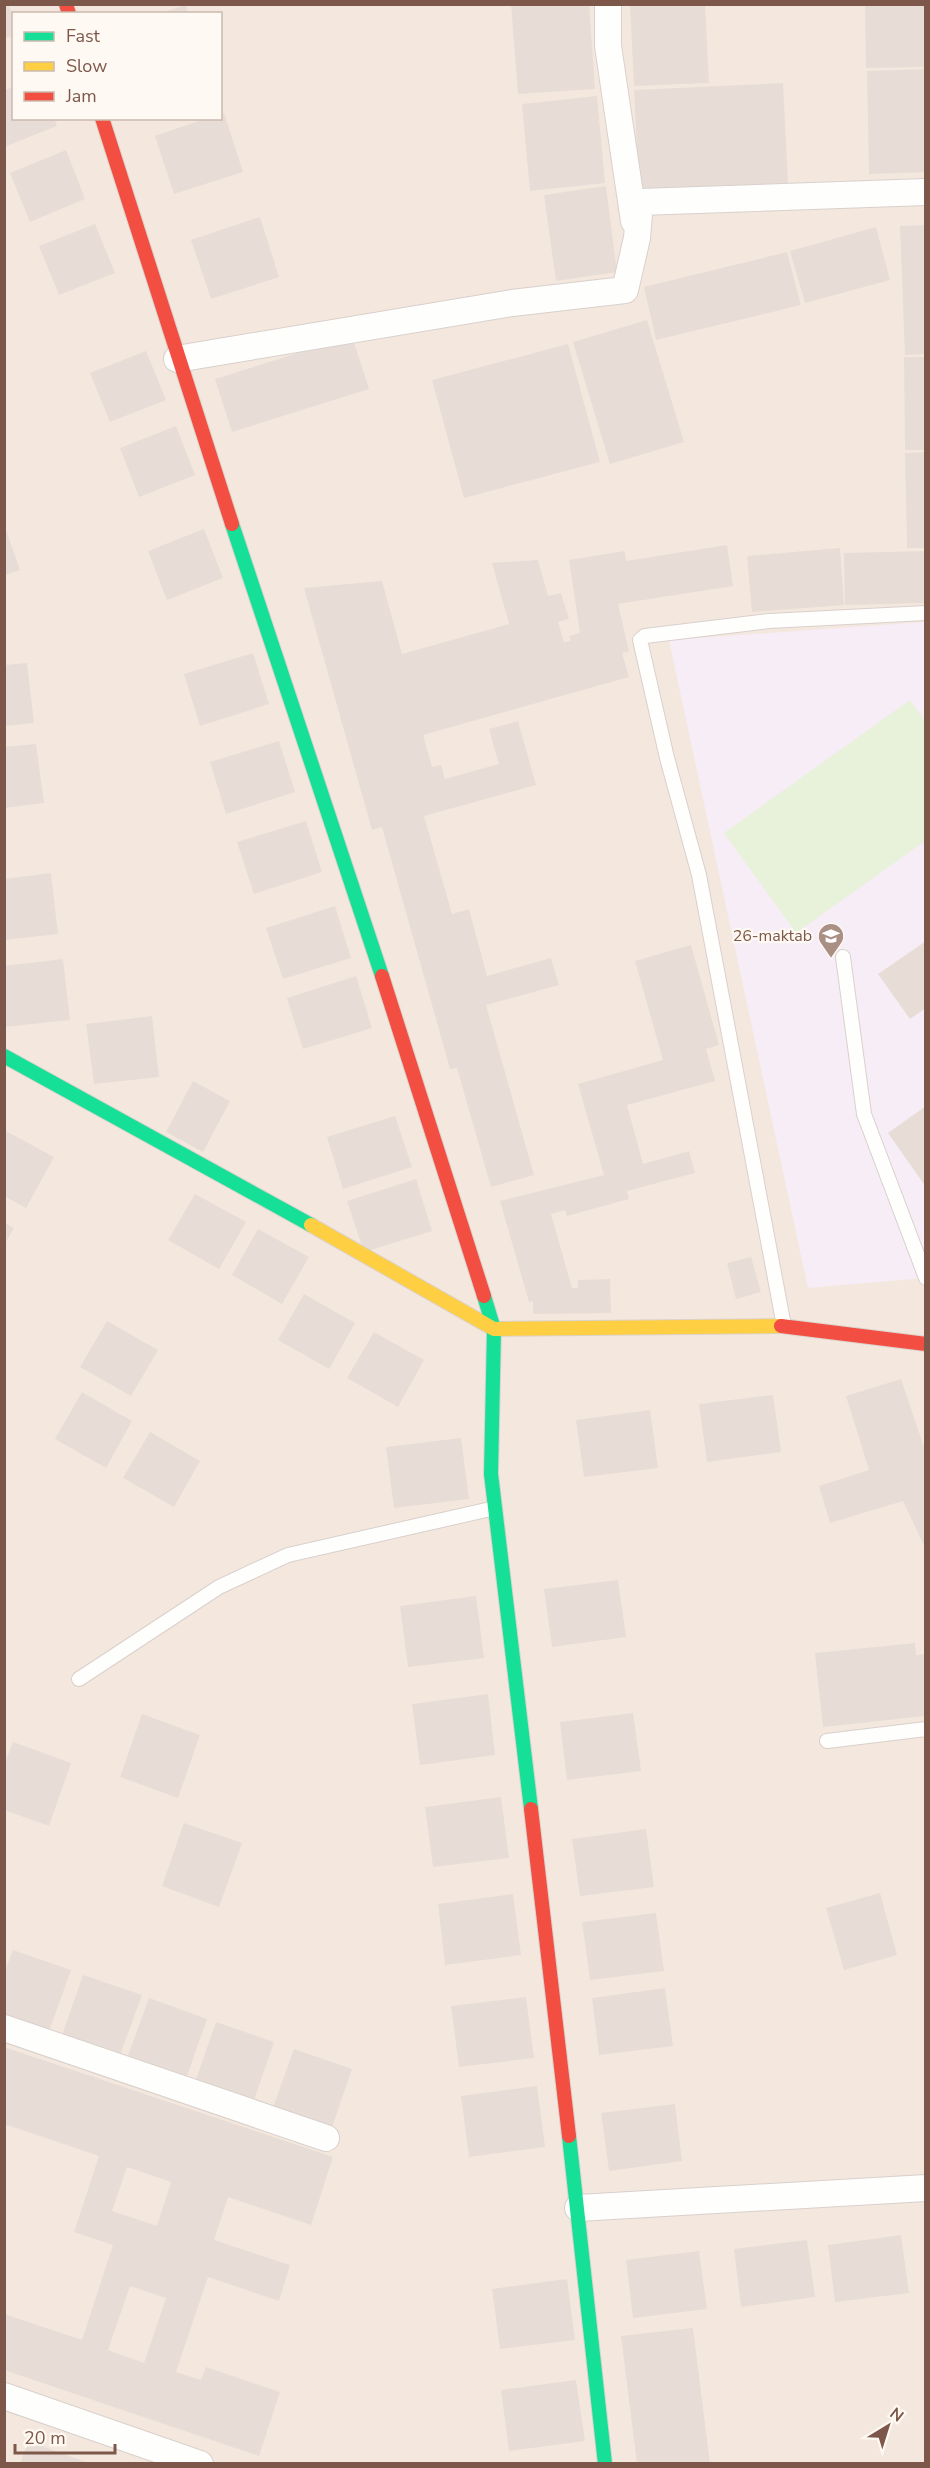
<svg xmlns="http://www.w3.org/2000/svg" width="930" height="2468" viewBox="0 0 930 2468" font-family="'Nunito Sans',sans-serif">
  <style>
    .residential { fill: #f4e8de; fill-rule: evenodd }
    .education { fill: #f6edf6 }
    .green { fill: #e8f1d9 }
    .building { fill: #e7ddd6; fill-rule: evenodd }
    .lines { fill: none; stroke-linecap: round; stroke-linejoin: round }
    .lane-casing { stroke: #d9d0cc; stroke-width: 16 }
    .street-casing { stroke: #d9d0cc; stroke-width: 28 }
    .fast-casing { stroke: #dbd2cc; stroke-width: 16 }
    .slow-casing { stroke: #dbd2cc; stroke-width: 16 }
    .jam-casing { stroke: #dbd2cc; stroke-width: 16 }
    .lane { stroke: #fefefd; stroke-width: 14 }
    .street { stroke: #fefefd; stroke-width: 26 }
    .fast { stroke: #16e098; stroke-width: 14 }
    .slow { stroke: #ffcf43; stroke-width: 14 }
    .jam { stroke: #f24e42; stroke-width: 14 }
    .labels { text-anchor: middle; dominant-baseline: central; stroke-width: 4.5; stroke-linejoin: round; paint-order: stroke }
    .poi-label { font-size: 16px; fill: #7d584a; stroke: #fff9f3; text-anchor: end }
  </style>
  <rect width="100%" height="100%" fill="#faf5ef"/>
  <path class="residential" d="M5,5h920v2458h-920zM14,14h206v104h-206z"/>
  <path class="education" d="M925,622v656l-117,10 -139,-648z"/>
  <path class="green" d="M910,700l15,21v120l-129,92 -72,-100z"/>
  <g class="building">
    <path d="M4,4h4l6,13v18l-10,4z"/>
    <path d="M511,4h78l6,85 -77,5z"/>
    <path d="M630,4h75l4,79 -75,3z"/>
    <path d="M865,4h61v63l-60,1z"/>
    <path d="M186,5l2,9h-27v-1z"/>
    <path d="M926,69v103l-57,2 -2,-103z"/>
    <path d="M783,83l5,100 -149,6 -5,-99z"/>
    <path d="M14,87v31h40l3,8 -53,21v-57z"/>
    <path d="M597,96l8,87 -75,8 -8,-87z"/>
    <path d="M224,113l19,59 -69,22 -19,-58 52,-18h13v-4z"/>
    <path d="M66,150l19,49 -55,23 -20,-49z"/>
    <path d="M606,186l11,86 -61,9 -12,-86z"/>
    <path d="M260,217l19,60 -68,22 -20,-59z"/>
    <path d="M95,224l20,49 -56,22 -20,-49z"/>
    <path d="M926,225v129l-21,1 -5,-129z"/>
    <path d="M876,227l14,53 -85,23 -15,-52z"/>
    <path d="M787,252l14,53 -145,35 -12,-53z"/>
    <path d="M647,320l37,122 -74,22 -37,-122z"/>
    <path d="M352,336l17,53 -137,43 -17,-53z"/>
    <path d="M568,344l32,118 -136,36 -32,-118z"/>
    <path d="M146,351l20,49 -56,22 -20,-49z"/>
    <path d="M904,357h22v93h-21z"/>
    <path d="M176,426l19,49 -56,22 -19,-49z"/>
    <path d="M926,452v96h-19l-2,-95z"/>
    <path d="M5,527l15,43 -15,5z"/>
    <path d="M204,529l19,49 -56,22 -19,-49z"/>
    <path d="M727,545l6,41 -115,18 11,47 -7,2 7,24 -206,58 9,32 9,-2 4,14 54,-15 -10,-35 29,-8 18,64 -112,31 28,98 17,-5 18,67 64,-18 8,27 -73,20 48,170 -43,12 -34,-119 -7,1 -68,-242 -10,3 -68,-242 78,-7 20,73 107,-30 -17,-61 46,-3 10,36 13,-3 8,26 -11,3 6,20 7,-1 -2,-5 11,-3 -11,-73 56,-9 1,10z"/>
    <path d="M840,548l4,57 -92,7 -5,-56z"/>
    <path d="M926,551v52l-81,2 -1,-52z"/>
    <path d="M253,653l16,51 -69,22 -16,-52z"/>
    <path d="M27,663l7,60 -30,3v-61z"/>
    <path d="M279,741l16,51 -69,22 -16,-52z"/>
    <path d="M36,744l8,59 -40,5v-61z"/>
    <path d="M306,821l16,51 -68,22 -17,-52z"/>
    <path d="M51,873l7,61 -54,6v-61z"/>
    <path d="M335,906l16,52 -68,21 -17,-51z"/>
    <path d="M926,941v67l-16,11 -32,-45z"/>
    <path d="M691,945l28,100 -13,4 9,32 -88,24 16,59 46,-13 6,22 -68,18 2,8 -62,17 -2,-6 -14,4 21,74h6v-8l32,-1 1,34 -78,1v-13l-4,1 -29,-101 104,-26 -26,-91 85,-24 -28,-99z"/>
    <path d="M63,959l7,61 -66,7v-61z"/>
    <path d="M356,976l16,52 -69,21 -16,-51z"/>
    <path d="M152,1016l7,61 -65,7 -8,-60z"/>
    <path d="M193,1081l37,20 -27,51 -37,-20z"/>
    <path d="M926,1106v81l-38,-54z"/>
    <path d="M395,1116l17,51 -69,22 -16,-52z"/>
    <path d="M4,1130l50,27 -28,51 -22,-12z"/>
    <path d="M416,1179l16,52 -68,21 -17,-51z"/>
    <path d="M195,1194l51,28 -27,47 -51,-29z"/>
    <path d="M4,1222l10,6 -10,17z"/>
    <path d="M258,1229l51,28 -27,47 -50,-29z"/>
    <path d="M751,1257l10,35 -25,7 -9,-36z"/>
    <path d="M304,1294l51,29 -26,46 -51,-29z"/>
    <path d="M107,1321l51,29 -27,46 -51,-29z"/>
    <path d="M374,1332l50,28 -26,47 -51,-29z"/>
    <path d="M901,1379l25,74v97l-23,-49 -73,22 -11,-37 50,-16 -23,-74z"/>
    <path d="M82,1392l50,29 -26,47 -51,-29z"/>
    <path d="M773,1395l8,57 -74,10 -8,-58z"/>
    <path d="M650,1410l8,58 -74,9 -8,-57z"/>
    <path d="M150,1432l50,29 -26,46 -51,-29z"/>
    <path d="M461,1438l8,61 -75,9 -8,-61z"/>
    <path d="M618,1580l8,57 -74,10 -8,-58z"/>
    <path d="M476,1596l8,62 -76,9 -8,-61z"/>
    <path d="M915,1643l1,12 10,-1v62l-103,11 -8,-74z"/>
    <path d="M488,1694l7,61 -75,10 -8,-61z"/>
    <path d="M633,1713l8,58 -74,9 -7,-58z"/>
    <path d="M142,1714l58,21 -22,63 -58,-21z"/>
    <path d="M13,1742l58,21 -22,63 -45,-16v-45z"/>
    <path d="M501,1797l8,61 -76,9 -8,-60z"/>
    <path d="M184,1823l58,20 -23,64 -57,-21z"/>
    <path d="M646,1829l8,58 -74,9 -8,-57z"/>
    <path d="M880,1893l17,62 -53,15 -18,-62z"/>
    <path d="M513,1894l8,61 -76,10 -7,-61z"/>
    <path d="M656,1913l8,58 -74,9 -8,-58z"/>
    <path d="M13,1950l58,20 -23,64 -44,-16v-45z"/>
    <path d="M83,1975l59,20 -23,63 -58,-20z"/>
    <path d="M665,1988l8,58 -74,9 -7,-57z"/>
    <path d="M526,1997l8,61 -75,9 -8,-61z"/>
    <path d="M149,1998l58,21 -22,63 -59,-21z"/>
    <path d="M216,2022l58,20 -22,64 -58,-21z"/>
    <path d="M4,2047l329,110 -22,68 -83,-28 -14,43 76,25 -11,36 -71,-24 -32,95 25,8 5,-13 74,25 -21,64 -255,-86v-56l78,26 31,-95 -39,-13 25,-76 -95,-32zM127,2167l44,15 -14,44 -45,-15zM130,2286l36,12 -22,65 -36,-13z"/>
    <path d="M294,2049l58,20 -22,64 -59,-20z"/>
    <path d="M537,2086l8,61 -76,10 -8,-61z"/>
    <path d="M675,2104l7,57 -73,10 -8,-58z"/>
    <path d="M901,2235l8,58 -74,9 -7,-57z"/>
    <path d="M807,2240l8,57 -74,10 -7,-58z"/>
    <path d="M699,2251l8,58 -74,9 -7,-58z"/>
    <path d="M567,2279l8,61 -75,9 -8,-60z"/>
    <path d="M693,2328l17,136h-73l-16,-128z"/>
    <path d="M576,2380l9,61 -76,10 -8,-61z"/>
    <path d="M28,2441l58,21v2h-66z"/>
  </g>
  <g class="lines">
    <g class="lane-casing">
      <g id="lane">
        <path d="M843,957l21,157 62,164"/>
        <path d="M784,1326l-85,-451 -32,-117 -27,-118 5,-4 124,-15 157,-8"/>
        <path d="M79,1679l140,-92 69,-32 207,-47"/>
        <path d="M827,1741l99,-12"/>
      </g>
    </g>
    <g class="street-casing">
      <g id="street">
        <path d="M608,4v42l26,175"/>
        <path d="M177,359l335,-56 113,-13 12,-52 3,-36 286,-10"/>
        <path d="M4,2028l322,110"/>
        <path d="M578,2208l348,-20"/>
        <path d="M4,2396l196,68"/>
      </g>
    </g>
    <g class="fast-casing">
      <g id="fast">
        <path d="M232,524l150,452"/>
        <path d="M4,1056l307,169"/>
        <path d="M484,1296l10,33 -3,145 40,335"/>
        <path d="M569,2136l36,328"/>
      </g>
    </g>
    <g class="slow-casing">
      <path id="slow" d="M311,1225l183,104 287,-3"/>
    </g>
    <g class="jam-casing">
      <g id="jam">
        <path d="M66,4l3,10"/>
        <path d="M102,118l130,406"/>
        <path d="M382,976l102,320"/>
        <path d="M781,1326l145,18"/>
        <path d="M531,1809l38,327"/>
      </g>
    </g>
    <use href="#lane" class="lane"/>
    <use href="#street" class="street"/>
    <use href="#fast" class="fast"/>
    <use href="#slow" class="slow"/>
    <use href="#jam" class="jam"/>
  </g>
  <defs>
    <g id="school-pin" transform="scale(1.35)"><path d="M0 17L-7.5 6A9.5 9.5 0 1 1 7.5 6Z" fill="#a98f84" stroke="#fff9f3"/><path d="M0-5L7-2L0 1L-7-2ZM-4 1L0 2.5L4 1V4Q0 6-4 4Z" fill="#fff"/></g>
  </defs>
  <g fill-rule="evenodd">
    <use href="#school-pin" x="831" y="936"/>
  </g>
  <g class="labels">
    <g class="poi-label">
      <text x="812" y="936">26-maktab</text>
    </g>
  </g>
  <rect width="930" height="2468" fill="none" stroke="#7d584a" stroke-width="12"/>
  <rect x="12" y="12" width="210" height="108" fill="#fff9f3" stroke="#cbb9af" stroke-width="1.5"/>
  <rect x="24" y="32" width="30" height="9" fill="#16e098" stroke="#cbb9af" stroke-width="1.5"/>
  <text x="66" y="42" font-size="18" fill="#7d584a">Fast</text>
  <rect x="24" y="62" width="30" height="9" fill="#ffcf43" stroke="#cbb9af" stroke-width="1.5"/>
  <text x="66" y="72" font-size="18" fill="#7d584a">Slow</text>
  <rect x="24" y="92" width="30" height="9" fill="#f24e42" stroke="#cbb9af" stroke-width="1.5"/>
  <text x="66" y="102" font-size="18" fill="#7d584a">Jam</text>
  <g transform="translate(888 2426) rotate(38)" stroke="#fff9f3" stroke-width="4.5" paint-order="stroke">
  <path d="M0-4.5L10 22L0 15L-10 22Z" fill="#7d584a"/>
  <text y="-9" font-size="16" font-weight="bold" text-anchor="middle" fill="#7d584a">N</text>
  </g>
  <path d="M15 2444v9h100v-9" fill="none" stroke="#7d584a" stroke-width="3"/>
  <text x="24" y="2444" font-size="18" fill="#7d584a" stroke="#fff9f3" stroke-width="4.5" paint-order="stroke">20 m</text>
</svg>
